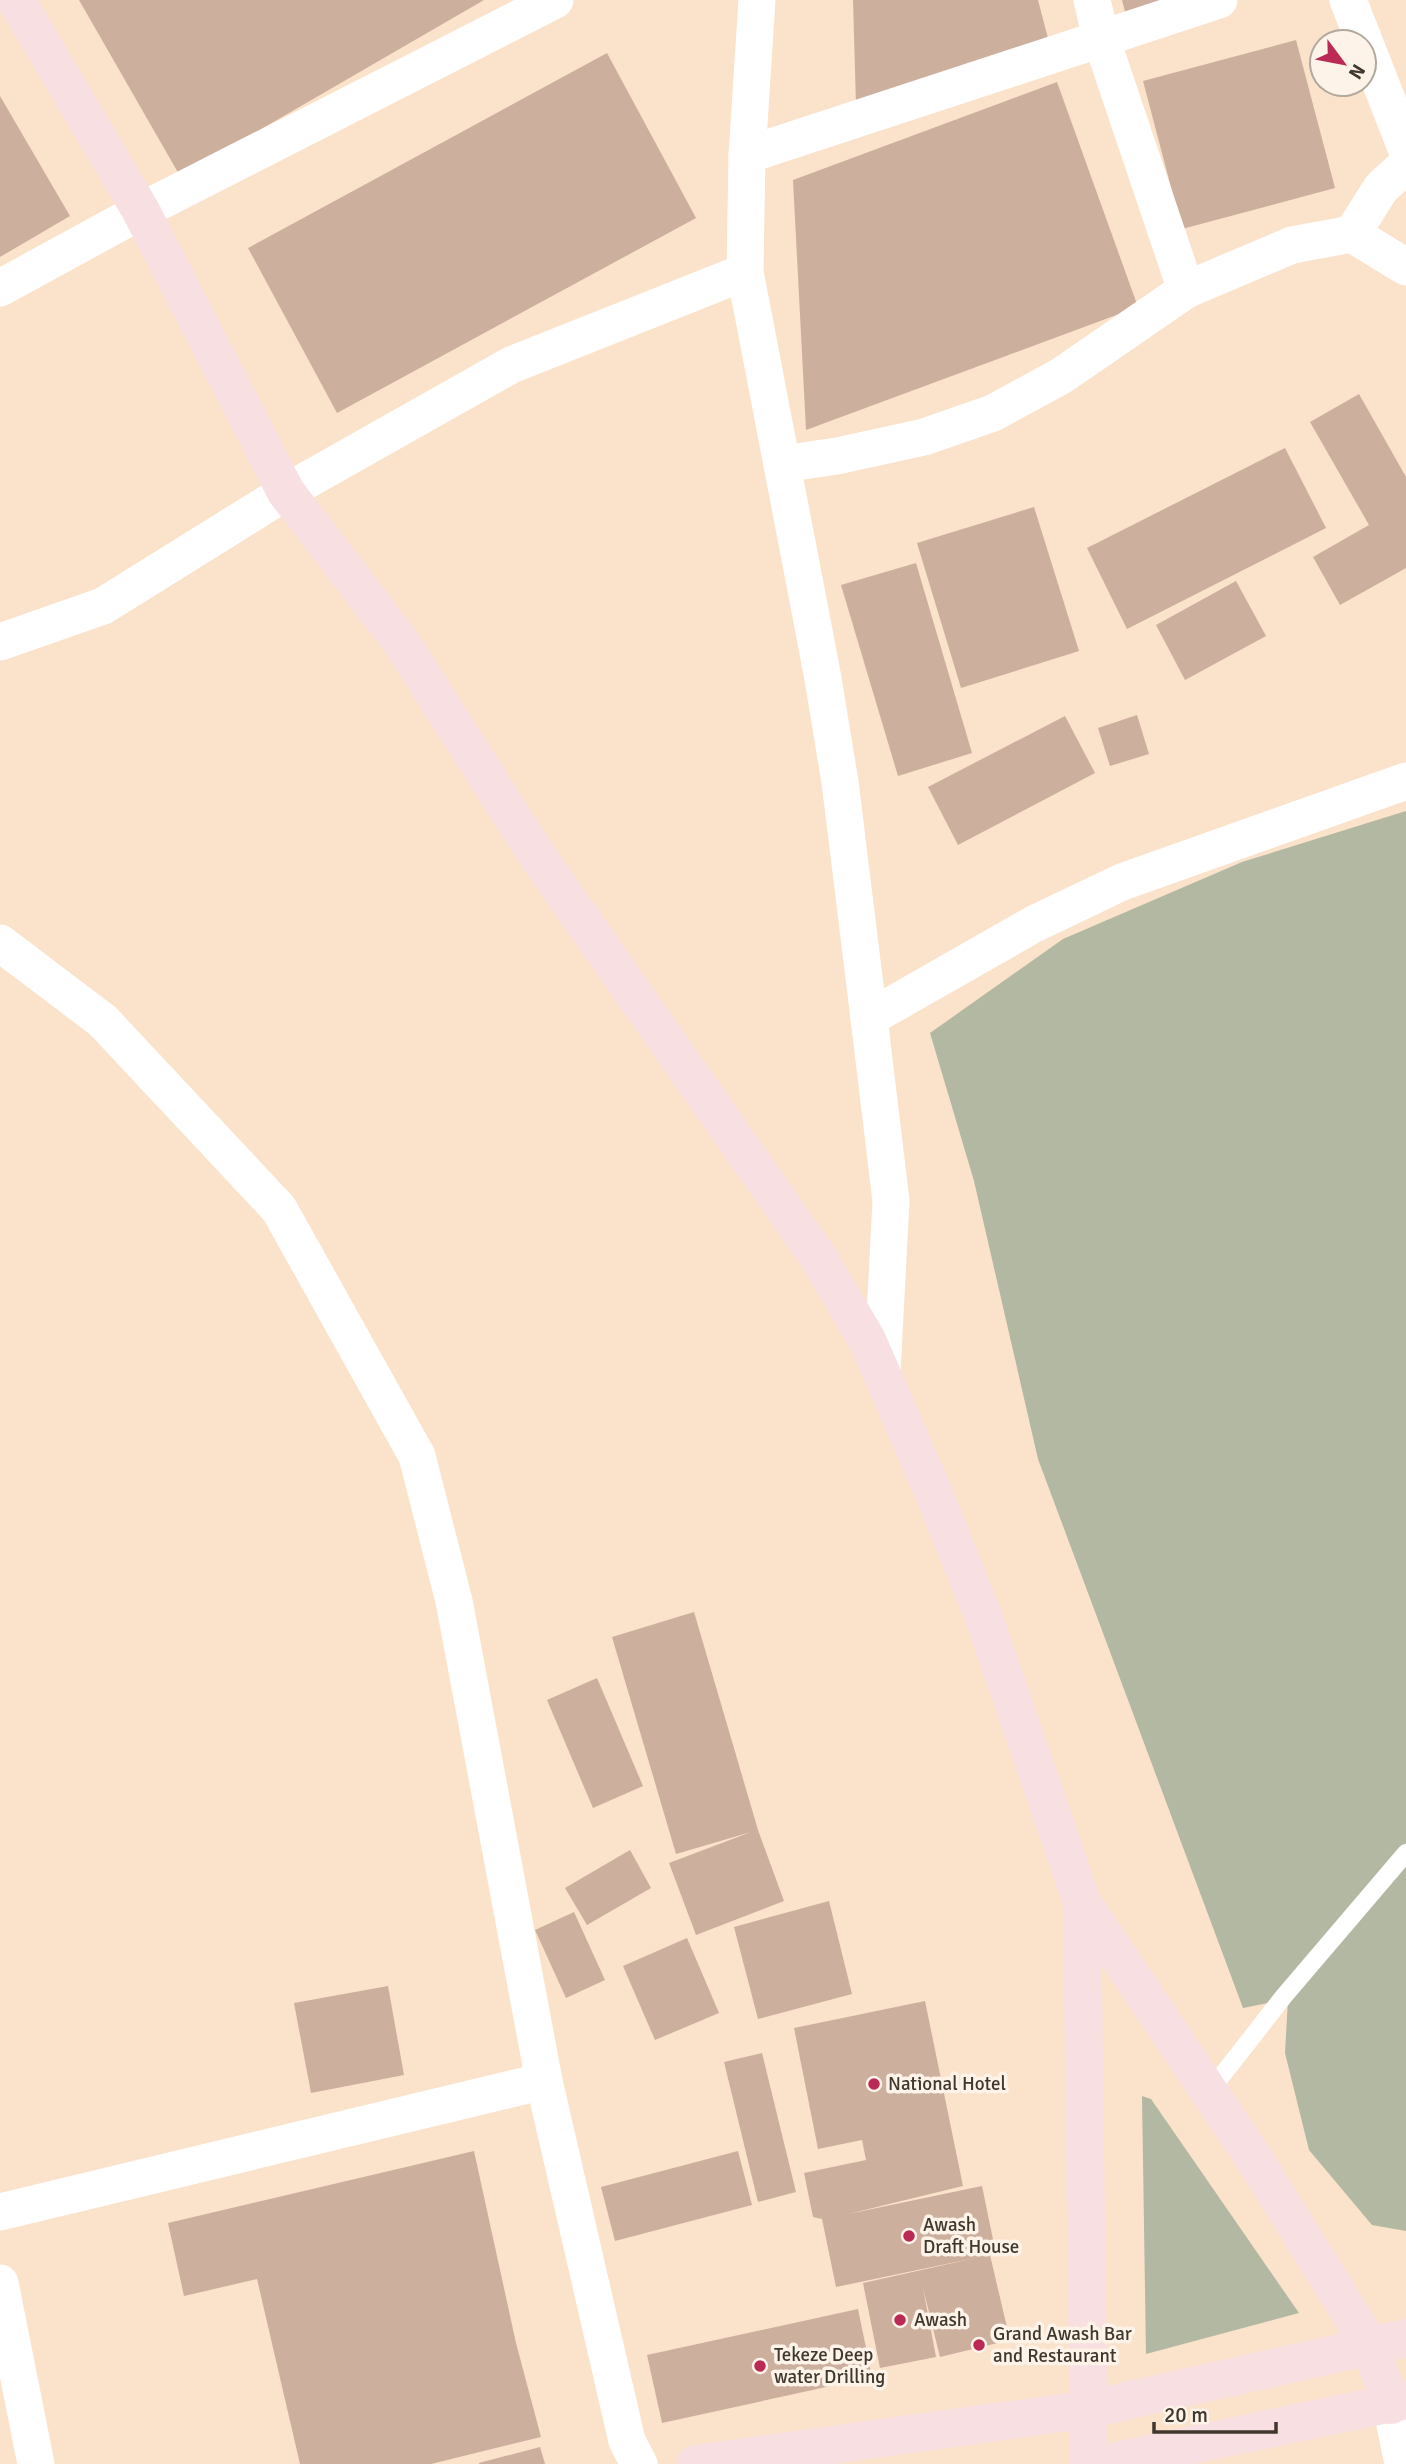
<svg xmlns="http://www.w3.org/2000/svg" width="1406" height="2464" viewBox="0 0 1406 2464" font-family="Signika,sans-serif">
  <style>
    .green { fill: #b3b8a2 }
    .building { fill: #ccaf9d }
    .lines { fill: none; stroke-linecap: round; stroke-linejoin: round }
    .lane { stroke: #fff; stroke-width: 18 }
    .street { stroke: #fff; stroke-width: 37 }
    .secondary { stroke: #f8dfe2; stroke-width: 38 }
    .poi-dot { fill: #ba2a55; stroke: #fdf3e9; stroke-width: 2.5 }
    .labels { text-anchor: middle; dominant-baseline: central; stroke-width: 7; stroke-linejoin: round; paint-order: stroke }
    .poi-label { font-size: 19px; fill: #40372d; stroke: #fdf3e9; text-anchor: start }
  </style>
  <rect width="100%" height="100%" fill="#fbe2ca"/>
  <g class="green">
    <path d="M1406,811v1420l-34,-6 -63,-75 -24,-97 3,-54 -45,9 -205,-549 -64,-278 -44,-148 133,-94 179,-77z"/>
    <path d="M1142,2096l9,3 148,214 -153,41z"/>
  </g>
  <g class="building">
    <path d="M79,0h405l-304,176z"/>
    <path d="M853,0h185l13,50 -195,54z"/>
    <path d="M1122,0h77l-71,23z"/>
    <path d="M1296,40l39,148 -153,41 -39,-148z"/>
    <path d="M607,53l89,165 -359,195 -89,-165z"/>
    <path d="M1057,82l81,225 -332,123 -13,-250z"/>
    <path d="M0,96l70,120 -70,41z"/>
    <path d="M1359,394l47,83v91l-66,37 -27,-48 56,-32 -59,-103z"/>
    <path d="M1285,448l41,80 -199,101 -40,-81z"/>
    <path d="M1034,507l45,144 -118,37 -44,-145z"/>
    <path d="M916,563l56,190 -74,23 -57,-191z"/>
    <path d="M1236,581l30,55 -81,44 -29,-55z"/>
    <path d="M1137,715l12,39 -39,12 -12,-38z"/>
    <path d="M1065,716l30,57 -137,72 -30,-58z"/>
    <path d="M694,1612l64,218 26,71 -88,34 -27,-72 82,-31 -75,22 -64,-217z"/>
    <path d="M597,1678l46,108 -50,22 -46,-108z"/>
    <path d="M630,1850l21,38 -64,37 -22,-37z"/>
    <path d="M829,1901l23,93 -94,25 -24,-92z"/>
    <path d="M574,1912l31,68 -39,18 -31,-68z"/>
    <path d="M687,1938l32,75 -64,27 -32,-74z"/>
    <path d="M388,1986l16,89 -93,18 -17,-90z"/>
    <path d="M925,2001l38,185 -115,28 134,-28 14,68 -6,1 20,85 -70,17 -17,-69 13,69 -56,11 -17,-85 117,-26 -144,30 -14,-68 -9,-2 -9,-44 62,-13 -4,-20 -44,9 -24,-121z"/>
    <path d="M762,2053l34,139 -38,10 -34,-140z"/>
    <path d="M474,2151l42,192 25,94 -110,27h-131l-43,-185 -73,17 -16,-73z"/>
    <path d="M738,2151l14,54 -137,36 -14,-54z"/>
    <path d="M858,2309l14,68 -210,46 -15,-68z"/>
    <path d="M540,2447l5,17h-66v-1z"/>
  </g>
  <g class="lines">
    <path class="lane" d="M1209,2092l75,-96 122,-143"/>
    <g class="street">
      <path d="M757,0l-10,155 -2,117 77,401 18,109 29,236 22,183 -9,172"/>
      <path d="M1092,0l9,38 85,252"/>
      <path d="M1348,0l58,148"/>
      <path d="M747,155l472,-155"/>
      <path d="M1352,234l29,-46 25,-23"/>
      <path d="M0,288l141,-77 414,-211"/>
      <path d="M782,464l55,-8 87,-19 69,-24 68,-37 125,-86 106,-45 60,-11 54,33"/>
      <path d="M0,642l103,-36 183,-114 225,-127 234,-93"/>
      <path d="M0,943l103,78 176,188 138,247 37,145 90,480 83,360 12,23"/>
      <path d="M869,1018l165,-94 88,-42 284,-101"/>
      <path d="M0,2212l544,-131"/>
      <path d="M0,2283l36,181"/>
      <path d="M1391,2405l12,59"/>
    </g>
    <g class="secondary">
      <path d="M16,0l125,211 145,281 115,150 135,212 282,403 49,83 62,142 55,136 98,284 176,263 113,182 20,58"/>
      <path d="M1082,1902l7,562"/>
      <path d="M696,2464l394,-55 316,-71"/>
      <path d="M1101,2464l305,-64"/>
    </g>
  </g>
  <g class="poi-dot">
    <circle cx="874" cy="2084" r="7"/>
    <circle cx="909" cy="2236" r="7"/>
    <circle cx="900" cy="2320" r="7"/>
    <circle cx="979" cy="2345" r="7"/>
    <circle cx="760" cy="2366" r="7"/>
  </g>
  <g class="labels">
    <g class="poi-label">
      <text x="888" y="2084">National Hotel</text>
      <text x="923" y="2225">Awash<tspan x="923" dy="22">Draft House</tspan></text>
      <text x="914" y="2320">Awash</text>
      <text x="993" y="2334">Grand Awash Bar<tspan x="993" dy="22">and Restaurant</tspan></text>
      <text x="774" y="2355">Tekeze Deep<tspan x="774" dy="22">water Drilling</tspan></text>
    </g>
  </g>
  <g transform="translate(1343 63) rotate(122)"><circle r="33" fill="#fdf3e9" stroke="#b1a89e" stroke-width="2"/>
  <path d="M0-5L12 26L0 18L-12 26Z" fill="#ba2a55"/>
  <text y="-10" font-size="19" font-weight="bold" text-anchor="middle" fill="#40372d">N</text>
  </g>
  <path d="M1154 2422v10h122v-10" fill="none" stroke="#40372d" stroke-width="3.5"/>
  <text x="1164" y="2422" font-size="21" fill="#40372d" stroke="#fdf3e9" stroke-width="5" paint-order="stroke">20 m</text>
</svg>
